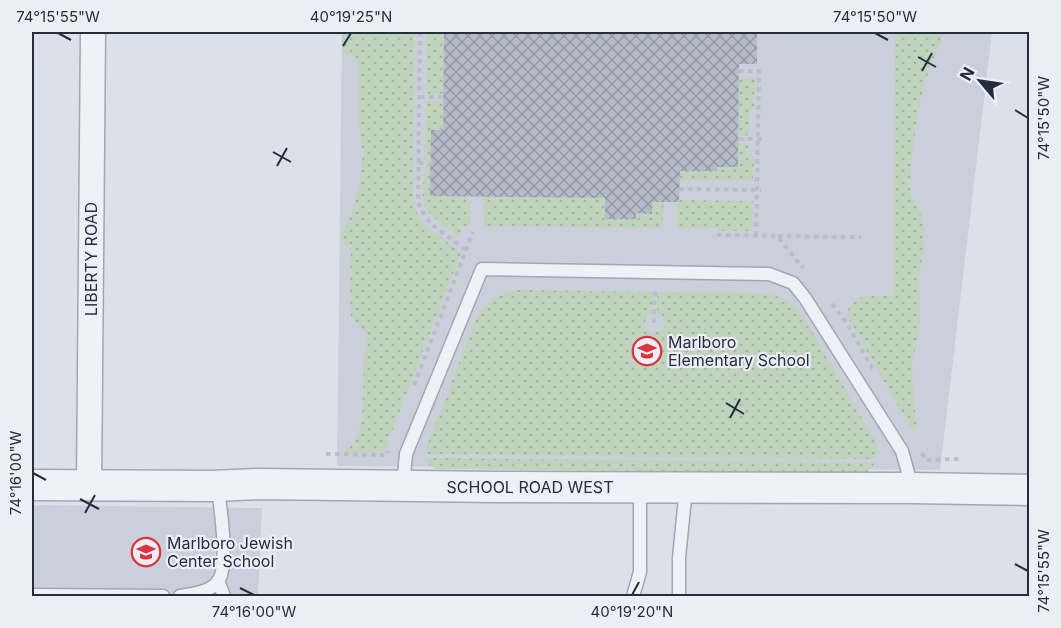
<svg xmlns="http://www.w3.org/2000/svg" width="1061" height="628" viewBox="0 0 1061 628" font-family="Inter,sans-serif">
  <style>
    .built { fill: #cacfda }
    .grass { fill: url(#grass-dots) }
    .building { fill: url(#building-cross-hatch) }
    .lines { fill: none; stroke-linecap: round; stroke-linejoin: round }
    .service-casing { stroke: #a1a6b2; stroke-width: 15 }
    .minor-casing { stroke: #a1a6b2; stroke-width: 27 }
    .tertiary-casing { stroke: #a1a6b2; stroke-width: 33 }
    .path { stroke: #babec7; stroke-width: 4; stroke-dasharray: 4.5 4.5; stroke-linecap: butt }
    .service { stroke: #eff1f6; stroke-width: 12 }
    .minor { stroke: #eff1f6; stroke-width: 24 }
    .tertiary { stroke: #eff1f6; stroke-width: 30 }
    .ticks { fill: none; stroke: #242c40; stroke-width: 2 }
    .labels { text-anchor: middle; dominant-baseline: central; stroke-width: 4.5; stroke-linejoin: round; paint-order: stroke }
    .street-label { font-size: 16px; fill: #242c40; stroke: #ebeff5 }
    .poi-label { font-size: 16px; fill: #242c40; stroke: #ebeff5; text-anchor: start }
    .neatline { fill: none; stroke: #242c40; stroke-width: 2 }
    .ticks-label { font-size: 15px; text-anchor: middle; fill: #242c40 }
  </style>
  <defs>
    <pattern id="grass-dots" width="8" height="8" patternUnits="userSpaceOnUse" patternTransform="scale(1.5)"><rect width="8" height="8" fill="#c0d3bc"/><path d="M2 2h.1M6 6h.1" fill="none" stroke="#a5b5a3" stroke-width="1.8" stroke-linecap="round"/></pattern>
    <pattern id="building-cross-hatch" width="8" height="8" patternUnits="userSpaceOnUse" patternTransform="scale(1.5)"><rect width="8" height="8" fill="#b6bbc8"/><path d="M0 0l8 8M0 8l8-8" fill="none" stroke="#9498a4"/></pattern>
  </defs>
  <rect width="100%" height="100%" fill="#dce0e8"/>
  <g class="built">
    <path d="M342,32h650l-52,438 -603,-4z"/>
    <path d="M32,505l230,3 -4,88h-226z"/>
  </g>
  <g class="grass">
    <path d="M342,32h73l-2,166 5,19 8,9 35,27 -77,199h-40l11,-10 7,-21 2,-63 4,-23 -17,-19 -1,-25 1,-38 -11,-17 12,-23 8,-31 3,-28 -4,-27 -1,-59 -6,-11 -10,-7z"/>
    <rect x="426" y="32" width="18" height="62"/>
    <path d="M895,32h49l-20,52 -7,34 -6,44 -1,32 13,24 1,31 -5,26 1,38 -1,25 -7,21 1,36 4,29 -4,8 -67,-117c9,-25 26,-18 47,-19z"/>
    <path d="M739,78l16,1v27l-6,5v22l-3,3h-7z"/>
    <path d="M426,101l18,1 -1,28h-12v32h-7z"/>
    <path d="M739,143h9v8l6,6 -1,23h-73l-2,-9h38l1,-4h21z"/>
    <path d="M425,165h6l-1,31 40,1v29h-10v12c-11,-9 -36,-24 -37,-38 -1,-11 1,-23 2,-35z"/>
    <path d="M484,197l121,1v21h31v-6l16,1v-15h7l1,3h4l-2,26 -178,-2z"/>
    <path d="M679,200l74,1 -2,30h-33v-3h-41v-26h2z"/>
    <path d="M518,290l135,2v21l-6,3 -3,9 5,7 5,1 8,-3 3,-5 -3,-9 -5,-3v-21l99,1c21,1 34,5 47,23l73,127 2,8 -1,6 -3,2 -449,-5 1,-6 52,-134c11,-14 22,-20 40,-24z"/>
    <path d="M425,458l450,5 -9,10 -431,-4 -5,-3z"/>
  </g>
  <path class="building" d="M444,32h313v32h-18l-1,103h-21v4h-37l-1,31h-27v12l-16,-1v6h-31v-21l-175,-2 1,-66h12z"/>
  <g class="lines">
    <g class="service-casing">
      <g id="service">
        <path d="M403,486l3,-32 76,-185 287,5 24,9 12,15 97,153 10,36"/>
        <path d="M218,581l6,15"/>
        <path d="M32,595l131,1"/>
        <path d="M180,596c12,-2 32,-4 39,-16 10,-18 1,-72 -1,-94"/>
        <path d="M633,596l7,-24v-84"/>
        <path d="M679,596v-38l7,-70"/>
      </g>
    </g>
    <g class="minor-casing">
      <path id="minor" d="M89,486l4,-454"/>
    </g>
    <g class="tertiary-casing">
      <path id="tertiary" d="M32,485l180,1 47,-2 237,3 416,1 118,2"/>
    </g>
    <g class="path">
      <path d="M420,32l-2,170 8,16 9,9 31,23"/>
      <path d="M739,71h20l-3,165"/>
      <path d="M420,97h24"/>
      <path d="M739,139h23"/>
      <path d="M419,163l11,1"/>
      <path d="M679,189l82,1"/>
      <path d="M717,235l60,1 26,32"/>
      <path d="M778,236l83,1"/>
      <path d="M832,304l14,18 28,49"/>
      <path d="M654,323l1,-36"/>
      <path d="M414,385l59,-153"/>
      <path d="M922,453l4,7 33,-1"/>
      <path d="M326,454l61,1 1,-4"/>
    </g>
    <use href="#service" class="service"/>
    <use href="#minor" class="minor"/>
    <use href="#tertiary" class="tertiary"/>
  </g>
  <path class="ticks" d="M58,33l13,7M875,33l13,7M343,46l8,-13M918,57l18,10M922,71l10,-18M1015,110l13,8M273,152l18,10M277,166l10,-18M726,403l18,11M730,418l10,-19M33,473l13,7M80,499l19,10M85,513l10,-18M1015,564l13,7M240,588l14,7M632,595l7,-13"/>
  <defs>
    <g id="school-ring" transform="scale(1.5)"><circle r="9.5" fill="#ebeff5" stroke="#db3340" stroke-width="1.5"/><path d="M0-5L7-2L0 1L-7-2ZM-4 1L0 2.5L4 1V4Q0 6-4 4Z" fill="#db3340"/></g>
  </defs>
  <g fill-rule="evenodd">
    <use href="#school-ring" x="647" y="351"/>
    <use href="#school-ring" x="146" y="552"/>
  </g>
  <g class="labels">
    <g class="street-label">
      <text transform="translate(91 259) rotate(-90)">LIBERTY ROAD</text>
      <text x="530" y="487">SCHOOL ROAD WEST</text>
    </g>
    <g class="poi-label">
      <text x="668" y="342">Marlboro<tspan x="668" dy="18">Elementary School</tspan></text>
      <text x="167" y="543">Marlboro Jewish<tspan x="167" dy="18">Center School</tspan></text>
    </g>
  </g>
  <rect width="1061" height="628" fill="none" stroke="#ebeff5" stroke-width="66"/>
  <g transform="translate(980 81) rotate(299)" stroke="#ebeff5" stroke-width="4.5" paint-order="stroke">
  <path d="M0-4.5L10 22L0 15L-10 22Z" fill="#242c40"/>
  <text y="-9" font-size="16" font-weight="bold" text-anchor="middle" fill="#242c40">N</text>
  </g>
  <rect x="33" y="33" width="995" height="562" class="neatline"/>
  <g class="ticks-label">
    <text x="58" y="22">74°15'55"W</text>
    <text x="351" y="22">40°19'25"N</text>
    <text x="875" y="22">74°15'50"W</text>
    <text transform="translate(1044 118) rotate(-90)" y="5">74°15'50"W</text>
    <text transform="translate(16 473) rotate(-90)" y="5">74°16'00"W</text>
    <text transform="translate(1044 571) rotate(-90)" y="5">74°15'55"W</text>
    <text x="254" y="617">74°16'00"W</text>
    <text x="632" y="617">40°19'20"N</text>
  </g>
</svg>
